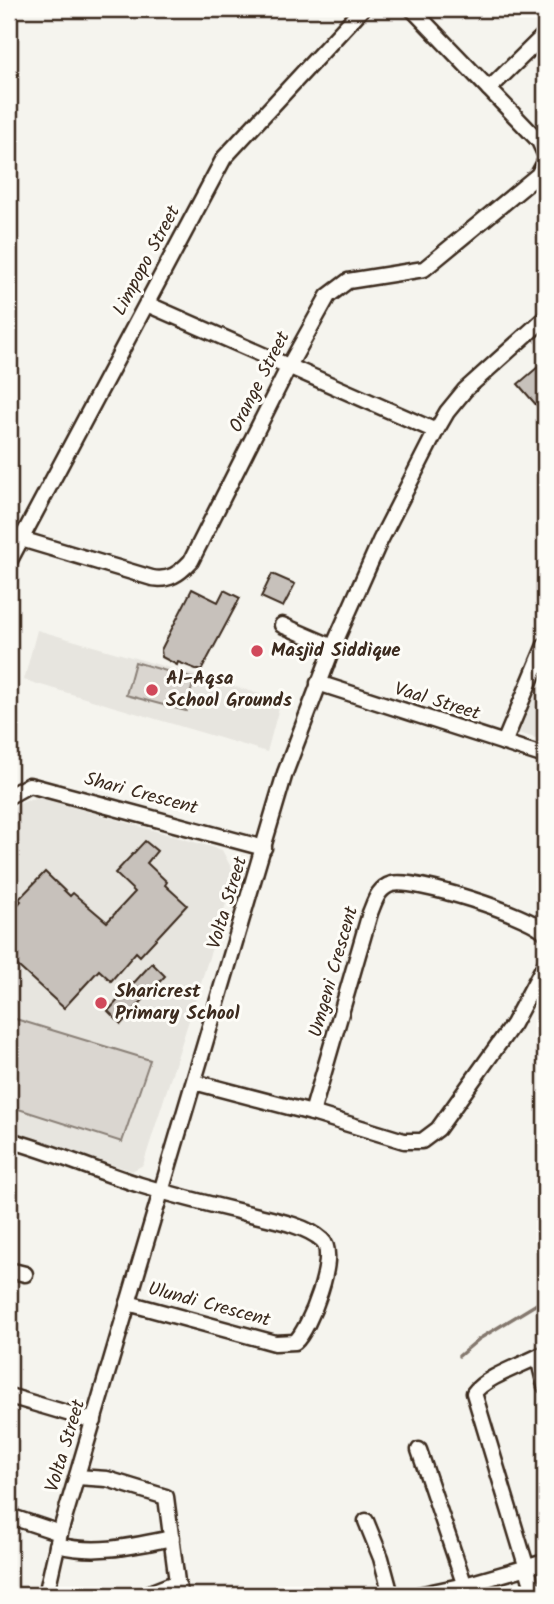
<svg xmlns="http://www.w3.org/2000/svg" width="554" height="1604" viewBox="0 0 554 1604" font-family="Kalam,sans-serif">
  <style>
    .built { fill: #e7e5df }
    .green { fill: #dad6d0; stroke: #8a8077; stroke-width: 2 }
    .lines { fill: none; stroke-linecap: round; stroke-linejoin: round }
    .stream { stroke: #84786e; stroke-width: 3.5 }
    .building { fill: #c7c1bb; stroke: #3b2a1e; stroke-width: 2 }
    .minor-casing { stroke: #3b2a1e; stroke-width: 19 }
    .minor { stroke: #fdfcf7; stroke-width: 14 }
    .poi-dot { fill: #d1495b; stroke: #fdfcf7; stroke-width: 2.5 }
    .labels { text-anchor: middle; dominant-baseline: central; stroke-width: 6; stroke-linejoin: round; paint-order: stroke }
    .street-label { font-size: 19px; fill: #3b2a1e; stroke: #fdfcf7 }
    .poi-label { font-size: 19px; font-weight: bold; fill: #3b2a1e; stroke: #fdfcf7; text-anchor: start }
  </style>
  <rect width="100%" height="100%" fill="#f5f4ee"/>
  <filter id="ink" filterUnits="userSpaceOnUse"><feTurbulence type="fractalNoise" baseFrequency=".0143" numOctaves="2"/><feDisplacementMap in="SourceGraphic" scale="14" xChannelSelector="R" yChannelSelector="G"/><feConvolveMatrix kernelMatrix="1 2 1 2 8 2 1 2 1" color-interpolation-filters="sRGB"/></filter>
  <g filter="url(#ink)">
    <g class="built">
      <path d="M37,630l244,70 -14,52 -243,-72z"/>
      <path d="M545,671v70l-26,-8z"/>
      <path d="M41,798l181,52 13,25 -92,290 -11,6 -123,-40v-319l14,-11z"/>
    </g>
    <g class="green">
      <path d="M135,662l59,17 -8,32 -60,-16z"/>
      <path d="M9,1017l141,43 -28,82 -113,-36z"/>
    </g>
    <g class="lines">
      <path class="stream" d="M459,1356l20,-17 66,-40"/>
    </g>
    <g class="building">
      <path d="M545,361v54l-27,-31z"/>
      <path d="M272,574l23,10 -12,23 -22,-10z"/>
      <path d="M192,589l26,13 6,-12 16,8 -39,73 -23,-9 -1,3 -15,-8 -1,-7z"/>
      <path d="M145,841l12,10 -10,12 20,19 -2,3 22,20 -47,51 -4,-4 -25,29 -12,-11 -35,38 -55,-50v-43l12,-14 -2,-2 26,-27 25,24 3,-3 34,29 28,-30 -20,-19z"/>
      <path d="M152,963l13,13 -44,48 -13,-13z"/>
    </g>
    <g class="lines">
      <g class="minor-casing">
        <g id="minor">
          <path d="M412,9l127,132 6,13"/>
          <path d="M489,89l56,-55"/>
          <path d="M147,304l289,127"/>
          <path d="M21,539l131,39c17,3 27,-4 39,-17l98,-195 39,-70 20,-15 76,-12 114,-94 7,-13"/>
          <path d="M9,562l215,-404 138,-149"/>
          <path d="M282,625l51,22"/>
          <path d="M318,683l227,73"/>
          <path d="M504,743l41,-98"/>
          <path d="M9,796l20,-11 235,63"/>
          <path d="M194,1082l118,31 92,28h18l16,-12 75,-105 32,-60"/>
          <path d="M312,1113l58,-200c5,-12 8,-25 22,-29 23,-6 138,31 153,48"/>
          <path d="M9,1140c44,12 87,31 131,45 33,10 68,19 102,27 23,6 63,12 80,28 17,15 -13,90 -27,102l-20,1 -147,-40"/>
          <path d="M9,1270l16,4"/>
          <path d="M538,1357l7,29"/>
          <path d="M9,1396l85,25"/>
          <path d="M419,1450l49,145"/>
          <path d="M77,1477l30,2 59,18 11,85 4,13"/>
          <path d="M9,1516l51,17"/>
          <path d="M366,1521l15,37 10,37"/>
          <path d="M57,1545c39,10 76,1 115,-7"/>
          <path d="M46,1595l14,-62 225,-760 48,-126 47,-106 56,-110 11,-19 18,-22 80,-72"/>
          <path d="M144,1595l33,-13"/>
          <path d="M418,1595l47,-10 80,-23"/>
          <path d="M535,1595l-61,-202c12,-17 52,-29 71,-40"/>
        </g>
      </g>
      <use href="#minor" class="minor"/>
    </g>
  </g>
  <g class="poi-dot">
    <circle cx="257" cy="651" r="7"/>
    <circle cx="152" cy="690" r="7"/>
    <circle cx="101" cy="1003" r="7"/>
  </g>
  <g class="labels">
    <g class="street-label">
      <text transform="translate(147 261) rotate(-62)">Limpopo Street</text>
      <text transform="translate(260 382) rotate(-63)">Orange Street</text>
      <text transform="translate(437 702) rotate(17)">Vaal Street</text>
      <text transform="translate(141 794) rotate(15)">Shari Crescent</text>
      <text transform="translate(228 903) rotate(-73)">Volta Street</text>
      <text transform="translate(334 972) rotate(-74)">Umgeni Crescent</text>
      <text transform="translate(209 1305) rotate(15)">Ulundi Crescent</text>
      <text transform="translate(66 1446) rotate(-73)">Volta Street</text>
    </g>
    <g class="poi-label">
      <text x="271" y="651">Masjid Siddique</text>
      <text x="166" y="679">Al-Aqsa<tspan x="166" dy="22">School Grounds</tspan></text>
      <text x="115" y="992">Sharicrest<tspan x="115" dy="22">Primary School</tspan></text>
    </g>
  </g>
  <rect width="554" height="1604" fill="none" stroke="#fdfcf7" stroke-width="35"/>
  <rect x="18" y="18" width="519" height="1569" fill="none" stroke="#3b2a1e" stroke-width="2.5" filter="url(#ink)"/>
</svg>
